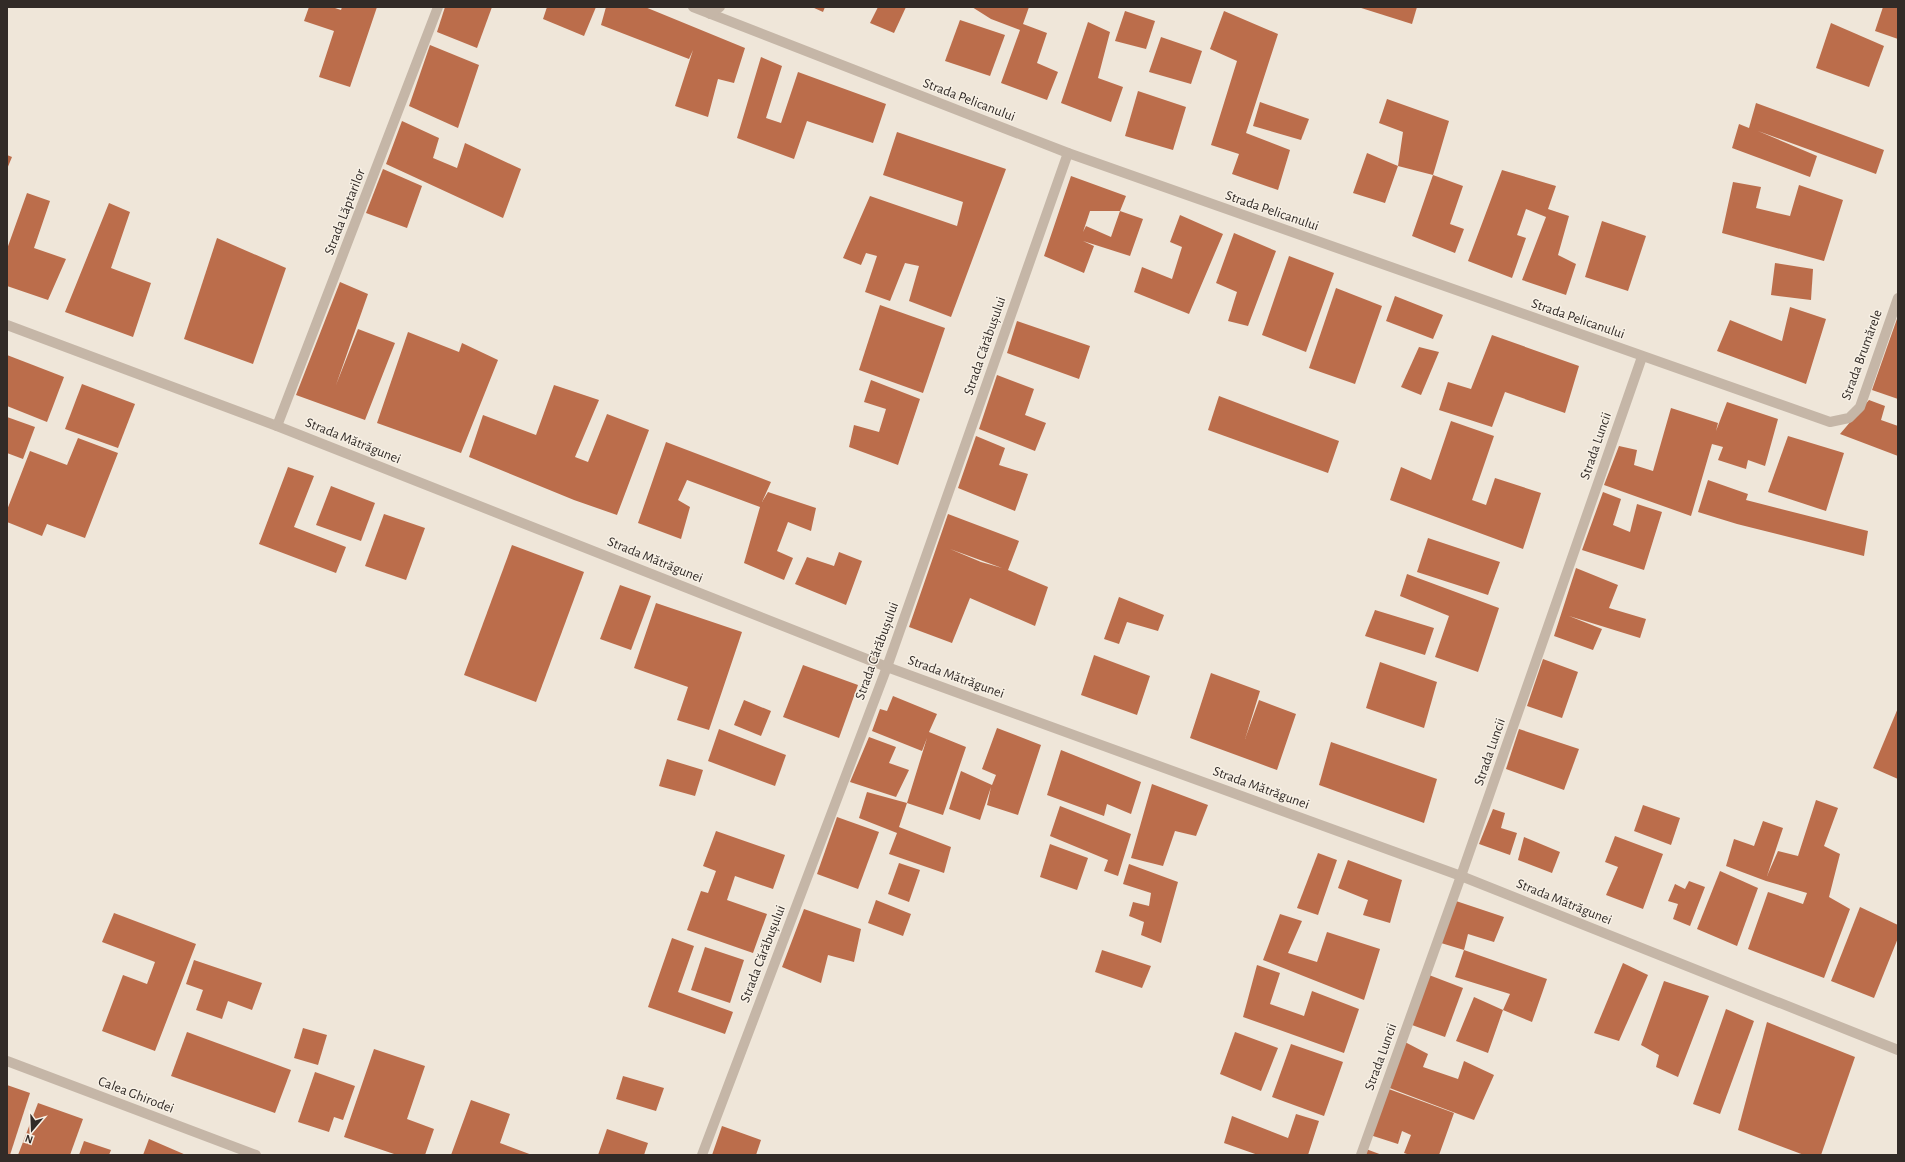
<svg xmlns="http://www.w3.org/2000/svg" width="1905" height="1162" viewBox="0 0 1905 1162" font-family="'Alegreya Sans',sans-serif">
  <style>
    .building { fill: #bb6d4b; fill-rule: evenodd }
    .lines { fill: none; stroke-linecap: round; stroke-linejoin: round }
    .minor { stroke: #c5b6a7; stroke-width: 10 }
    .labels { text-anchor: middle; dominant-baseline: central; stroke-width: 3; stroke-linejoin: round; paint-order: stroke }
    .street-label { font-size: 14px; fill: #322b27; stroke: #f7f0e5 }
  </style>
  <rect width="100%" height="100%" fill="#efe6d9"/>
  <g class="building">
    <path d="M309,7h23l9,3 1,-3h35l-27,80 -31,-10 15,-46 -30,-10z"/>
    <path d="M445,7h47l-15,41 -40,-16z"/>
    <path d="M547,7h49l-12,29 -41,-17z"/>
    <path d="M606,7h39l100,41 -11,35 -16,-4 -10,38 -33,-11 18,-56 -4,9 -88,-34z"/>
    <path d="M812,7h13l-2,5z"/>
    <path d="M878,7h28l-12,26 -24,-10z"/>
    <path d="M972,7h57l-6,17 24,9 -10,30 21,9 -11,28 -46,-17 19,-53 -29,-11z"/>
    <path d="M1358,7h59l-5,17z"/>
    <path d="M1883,7h15v32l-23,-8z"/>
    <path d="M1125,11l30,10 -9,28 -31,-8z"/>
    <path d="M1224,11l54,23 -32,99 44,17 -12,40 -46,-16 7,-20 -28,-9 26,-84 -27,-12z"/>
    <path d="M960,20l45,15 -15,41 -45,-15z"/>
    <path d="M1088,22l22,10 -12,46 25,9 -12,35 -50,-19z"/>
    <path d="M1831,23l53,23 -15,41 -53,-19z"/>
    <path d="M1161,37l41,14 -11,33 -42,-12z"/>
    <path d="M430,45l49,20 -21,63 -49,-22z"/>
    <path d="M761,57l21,9 -16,52 15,5 17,-51 88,32 -13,39 -66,-22 -13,38 -57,-21z"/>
    <path d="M1138,91l48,16 -13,43 -48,-14z"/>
    <path d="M1387,99l62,22 -16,54 -35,-9 -13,37 -32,-10 14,-40 31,13 5,-34 -24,-9z"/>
    <path d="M1260,102l49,17 -8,21 -48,-14z"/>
    <path d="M1756,103l128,47 -8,24 -118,-43 59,25 -7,21 -78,-29 7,-24 10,4z"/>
    <path d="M402,121l37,17 -6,20 24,10 8,-25 56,26 -18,49 -117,-54z"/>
    <path d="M897,132l109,37 -55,148 -42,-16 10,-35 -14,-3 -15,38 -25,-9 12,-36 -11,-3 -5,12 -18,-7 27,-62 87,30 6,-24 -80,-27z"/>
    <path d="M7,155l5,2 -5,12z"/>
    <path d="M383,169l39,17 -15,42 -41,-15z"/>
    <path d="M1502,170l54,16 -8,23 21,7 -11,39 18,9 -10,31 -44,-15 24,-63 -20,-8 -9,26 9,3 -14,40 -44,-17z"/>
    <path d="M1433,175l30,11 -13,38 14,5 -9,24 -43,-17z"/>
    <path d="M1071,176l55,20 -6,15h-30l-7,21 3,-6 25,11 9,-26 23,8 -13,37 -47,-15 11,5 -10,27 -40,-17z"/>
    <path d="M1733,182l28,5 -5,21 34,8 9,-31 44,15 -19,61 -102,-28z"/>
    <path d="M27,193l23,8 -16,47 32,11 -18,41 -41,-14v-37z"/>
    <path d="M109,203l21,9 -19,56 40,15 -18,54 -68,-25z"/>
    <path d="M1180,215l43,19 -34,80 -55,-22 8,-25 30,12 10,-32 -12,-5z"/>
    <path d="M1602,221l44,15 -18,55 -43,-14z"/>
    <path d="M1234,233l42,18 -28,75 -20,-5 9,-29 -21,-9z"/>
    <path d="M217,238l69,30 -33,96 -69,-25z"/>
    <path d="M1289,256l45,17 -28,79 -44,-17z"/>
    <path d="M1775,263l38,6 -2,31 -40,-5z"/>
    <path d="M340,282l28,12 -32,91 22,-56 37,14 -30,77 -69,-25z"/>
    <path d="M1336,288l46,18 -27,78 -46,-16z"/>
    <path d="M1395,296l48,19 -10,24 -47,-18z"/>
    <path d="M880,305l65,23 -22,65 -64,-23z"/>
    <path d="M1790,307l36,12 -20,65 -89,-33 13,-31 52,21z"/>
    <path d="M1898,316v83l-26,-9z"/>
    <path d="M1017,321l73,25 -11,33 -72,-26z"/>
    <path d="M408,332l51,20 3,-9 36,17 -37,93 -84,-30z"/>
    <path d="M1492,335l87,31 -14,47 -60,-21 -13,35 -53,-17 9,-28 23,7z"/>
    <path d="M1419,347l20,5 -18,43 -20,-8z"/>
    <path d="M7,355l57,22 -17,45 -40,-16z"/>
    <path d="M997,375l37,14 -9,26 21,8 -11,28 -56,-22z"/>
    <path d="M871,380l49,19 -22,66 -49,-18 5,-22 25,7 7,-23 -22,-7z"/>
    <path d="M82,384l53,20 -17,44 -53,-19z"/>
    <path d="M554,385l45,15 -24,57 13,5 19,-48 42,16 -32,85 -43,-15 -105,-43 14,-42 53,20z"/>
    <path d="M1219,396l120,45 -11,32 -120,-43z"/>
    <path d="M1869,400l16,6 -4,14 17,6v30l-58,-22z"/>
    <path d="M1727,402l51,17 -13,47 -17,-6 -2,9 -28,-9 5,-13 -11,-3 -21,72 -87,-31 15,-39 18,4 -3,15 19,6 18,-63 47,15 -2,8z"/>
    <path d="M7,417l28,10 -12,32 -16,-6z"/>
    <path d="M1451,421l43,15 -22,64 14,5 9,-27 46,15 -18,56 -133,-49 11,-33 30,13z"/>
    <path d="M976,436l29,12 -6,17 29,9 -13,37 -57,-23z"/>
    <path d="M1788,436l56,17 -18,58 -58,-19z"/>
    <path d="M78,438l40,15 -33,85 -38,-14 -5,12 -35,-14v-12l23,-59 37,14z"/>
    <path d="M666,442l105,40 -9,20 6,-10 48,16 -5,23 -23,-9 -11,29 16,7 -9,22 -40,-17 16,-56 -73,-27 -9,20 12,7 -9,32 -43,-16z"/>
    <path d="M288,467l26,9 -20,51 52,20 -10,26 -77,-29z"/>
    <path d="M1708,480l40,14 -2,6 122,31 -4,25 -127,-32 -39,-12z"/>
    <path d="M331,486l44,17 -14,38 -45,-16z"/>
    <path d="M1603,492l18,7 -8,26 17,7 7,-28 25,8 -18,58 -62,-20z"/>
    <path d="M384,514l41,14 -19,52 -41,-14z"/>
    <path d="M948,514l71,27 -11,29 40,17 -13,39 -65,-28 -18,45 -43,-16zM950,549l52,19 -21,-6z"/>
    <path d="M1428,538l72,24 -12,33 -71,-23z"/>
    <path d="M512,545l72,27 -48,130 -72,-27z"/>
    <path d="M839,552l23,9 -16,44 -51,-21 12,-27 27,9z"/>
    <path d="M1576,568l42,17 -9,23 37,11 -6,19 -71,-22 33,13 -9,21 -39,-14z"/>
    <path d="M1407,574l92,34 -21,64 -43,-15 14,-41 -49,-20z"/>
    <path d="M620,585l31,11 -20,54 -31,-11z"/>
    <path d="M1119,597l45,18 -6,16 -31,-9 -8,22 -15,-5z"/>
    <path d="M656,603l86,29 -33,98 -32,-10 11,-33 -54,-19z"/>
    <path d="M1375,610l59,18 -9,27 -60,-19z"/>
    <path d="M1094,655l56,21 -13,39 -56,-20z"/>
    <path d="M1543,659l35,13 -16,46 -35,-12z"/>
    <path d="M1380,662l57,20 -13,46 -58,-20z"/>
    <path d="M803,665l55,20 -19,53 -56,-21z"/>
    <path d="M1211,673l49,18 -15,48 14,-39 37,14 -19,56 -87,-32z"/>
    <path d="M893,696l44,18 -8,18 37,15 -23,68 -36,-12 -8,24 52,20 -7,26 -55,-19 8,-21 -38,-15 8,-26 40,11 20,-65 -5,13 -50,-20 8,-22 7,2z"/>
    <path d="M744,700l27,11 -10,25 -27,-11z"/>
    <path d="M1898,708v71l-25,-11z"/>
    <path d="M997,728l44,17 -23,70 -31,-10 4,-18 -11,33 -31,-11 12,-38 31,14 4,-10 -14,-6z"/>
    <path d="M719,729l67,26 -11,31 -67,-25z"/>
    <path d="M1519,729l60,20 -15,41 -58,-21z"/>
    <path d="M869,737l27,10 -7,16 20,7 -13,27 -46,-15z"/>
    <path d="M1331,742l106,37 -13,44 -105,-38z"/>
    <path d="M1061,750l80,32 -10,32 -24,-10 -3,12 -57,-21z"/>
    <path d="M667,759l36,11 -8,26 -36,-10z"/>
    <path d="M1152,784l56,21 -12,31 -21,-5 -12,35 -32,-8z"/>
    <path d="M1816,800l22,8 -14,38 16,8 -11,43 21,12 -26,69 -76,-29 20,-57 35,12 4,-11 -41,-12 -40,-15 8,-27 20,7 9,-25 20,7 -16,48 11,-25 20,5z"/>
    <path d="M1643,805l37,13 -9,27 -37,-14z"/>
    <path d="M1060,806l71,28 -13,42 -14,-5 4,-11 -58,-24z"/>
    <path d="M1493,809l12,4 -4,15 16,5 -7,22 -31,-11z"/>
    <path d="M837,817l42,15 -21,57 -41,-15z"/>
    <path d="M716,831l69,24 -12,34 -38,-13 -8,24 40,14 -14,39 -66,-23 14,-39 7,2 8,-22 -13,-5z"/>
    <path d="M1615,836l48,18 -20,55 -37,-14 12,-28 -13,-5z"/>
    <path d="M1524,837l36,15 -8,21 -34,-13z"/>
    <path d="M1050,844l38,14 -11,32 -37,-13z"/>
    <path d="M1318,853l19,7 -19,55 -21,-7z"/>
    <path d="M1348,860l54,20 -12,43 -27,-8 5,-15 -30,-12z"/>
    <path d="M899,863l21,7 -11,32 -21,-8z"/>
    <path d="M1129,864l49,18 -17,61 -20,-8 3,-13 -15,-6 4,-14 16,4 2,-13 -28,-9z"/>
    <path d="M1720,871l38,17 -21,58 -40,-17z"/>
    <path d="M1689,881l16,6 -15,39 -17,-7 5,-15 -10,-3 7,-17 10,5z"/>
    <path d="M876,900l35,14 -8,22 -35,-13z"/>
    <path d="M1456,901l48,16 -10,25 -26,-8 -4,16 -23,-7z"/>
    <path d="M1860,907l38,18v13l-24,60 -43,-17z"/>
    <path d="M804,909l57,20 -7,33 -26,-7 -7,28 -39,-16z"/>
    <path d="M114,913l82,31 -41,107 -53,-20 21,-56 24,9 8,-22 -53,-20z"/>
    <path d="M1280,914l22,7 -14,32 29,9 10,-30 53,17 -16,51 -101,-40z"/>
    <path d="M672,938l22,8 -16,46 55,20 -8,22 -77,-27z"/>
    <path d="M705,947l39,13 -14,43 -39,-13z"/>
    <path d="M1102,950l49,16 -9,22 -47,-16z"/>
    <path d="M1464,950l83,29 -15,43 -29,-12 -15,43 -32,-12 18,-44 29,13 7,-16 -55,-17z"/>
    <path d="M194,960l68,23 -10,27 -24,-9 -6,18 -26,-9 7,-20 -17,-6z"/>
    <path d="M1623,963l25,12 -29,66 -25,-8z"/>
    <path d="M1257,965l23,8 -10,31 34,12 8,-25 47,18 -15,44 -101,-36z"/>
    <path d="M1429,975l34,13 -18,49 -33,-12z"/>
    <path d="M1664,981l45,15 -31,81 -22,-10 3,-12 -18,-10z"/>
    <path d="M1726,1009l28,12 -34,93 -27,-10z"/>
    <path d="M1767,1022l88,35 -34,98h-17l-66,-25z"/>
    <path d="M303,1028l24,7 -9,30 -24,-7z"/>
    <path d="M187,1032l104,38 -16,43 -104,-37z"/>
    <path d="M1235,1032l43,16 -17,43 -41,-17z"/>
    <path d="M1405,1042l23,12 -5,13 35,12 6,-18 30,14 -20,45 -87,-33z"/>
    <path d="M1291,1044l52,18 -19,54 -52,-19z"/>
    <path d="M374,1049l51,17 -18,53 27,10 -9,26h-28l-53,-18z"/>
    <path d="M315,1072l40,14 -12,34 -9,-3 -5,15 -31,-10z"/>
    <path d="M623,1076l41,12 -8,23 -40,-12z"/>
    <path d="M7,1085l23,8 -20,62h-3z"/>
    <path d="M1386,1088l68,25 -15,42h-29l-6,-2 7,-18 -9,-4 -4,13 -28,-9z"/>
    <path d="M471,1100l39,14 -10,29 32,12h-81z"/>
    <path d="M38,1103l45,16 -13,36h-52z"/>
    <path d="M1296,1114l23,7 -11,34h-50l-34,-12 8,-27 56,22z"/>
    <path d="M722,1126l39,14 -5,15h-44z"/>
    <path d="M607,1129l41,14 -4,12h-46z"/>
    <path d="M149,1139l37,16h-43z"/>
    <path d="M84,1141l27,9 -2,5h-30z"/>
    <path d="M1366,1149l16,6h-18z"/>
  </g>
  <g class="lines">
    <g class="minor">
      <path d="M693,7l375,146 762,269 19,-4 11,-11 38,-109"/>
      <path d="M710,14l10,-7"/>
      <path d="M7,325l270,101 610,241 574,209 437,174"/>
      <path d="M277,426l161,-419"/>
      <path d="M7,1061l249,94"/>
      <path d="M702,1155l185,-488 181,-514"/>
      <path d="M1361,1155l100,-279 181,-519"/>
    </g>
  </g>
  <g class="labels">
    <g class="street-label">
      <text transform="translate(969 100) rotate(21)">Strada Pelicanului</text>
      <text transform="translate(1272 211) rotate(19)">Strada Pelicanului</text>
      <text transform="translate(345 212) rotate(-69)">Strada Lăptarilor</text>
      <text transform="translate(1578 319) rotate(19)">Strada Pelicanului</text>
      <text transform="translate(985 346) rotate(-71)">Strada Cărăbușului</text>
      <text transform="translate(1862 355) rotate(-70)">Strada Brumărele</text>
      <text transform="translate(353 441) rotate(22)">Strada Mătrăgunei</text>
      <text transform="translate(1596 446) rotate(-71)">Strada Luncii</text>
      <text transform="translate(655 560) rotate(22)">Strada Mătrăgunei</text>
      <text transform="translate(877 651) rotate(-70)">Strada Cărăbușului</text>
      <text transform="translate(956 677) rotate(20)">Strada Mătrăgunei</text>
      <text transform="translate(1490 752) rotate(-71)">Strada Luncii</text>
      <text transform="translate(1261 788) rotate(20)">Strada Mătrăgunei</text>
      <text transform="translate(1564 902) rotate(22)">Strada Mătrăgunei</text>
      <text transform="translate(763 954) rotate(-69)">Strada Cărăbușului</text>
      <text transform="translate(1381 1057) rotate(-70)">Strada Luncii</text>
      <text transform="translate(136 1095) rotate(21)">Calea Ghirodei</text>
    </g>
  </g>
  <rect width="1905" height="1162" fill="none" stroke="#322b27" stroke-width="16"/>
  <g transform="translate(32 1130) rotate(199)" stroke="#f7f0e5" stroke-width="3" paint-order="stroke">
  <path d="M0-3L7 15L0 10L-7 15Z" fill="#322b27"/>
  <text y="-6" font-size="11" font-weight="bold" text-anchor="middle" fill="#322b27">N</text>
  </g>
</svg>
